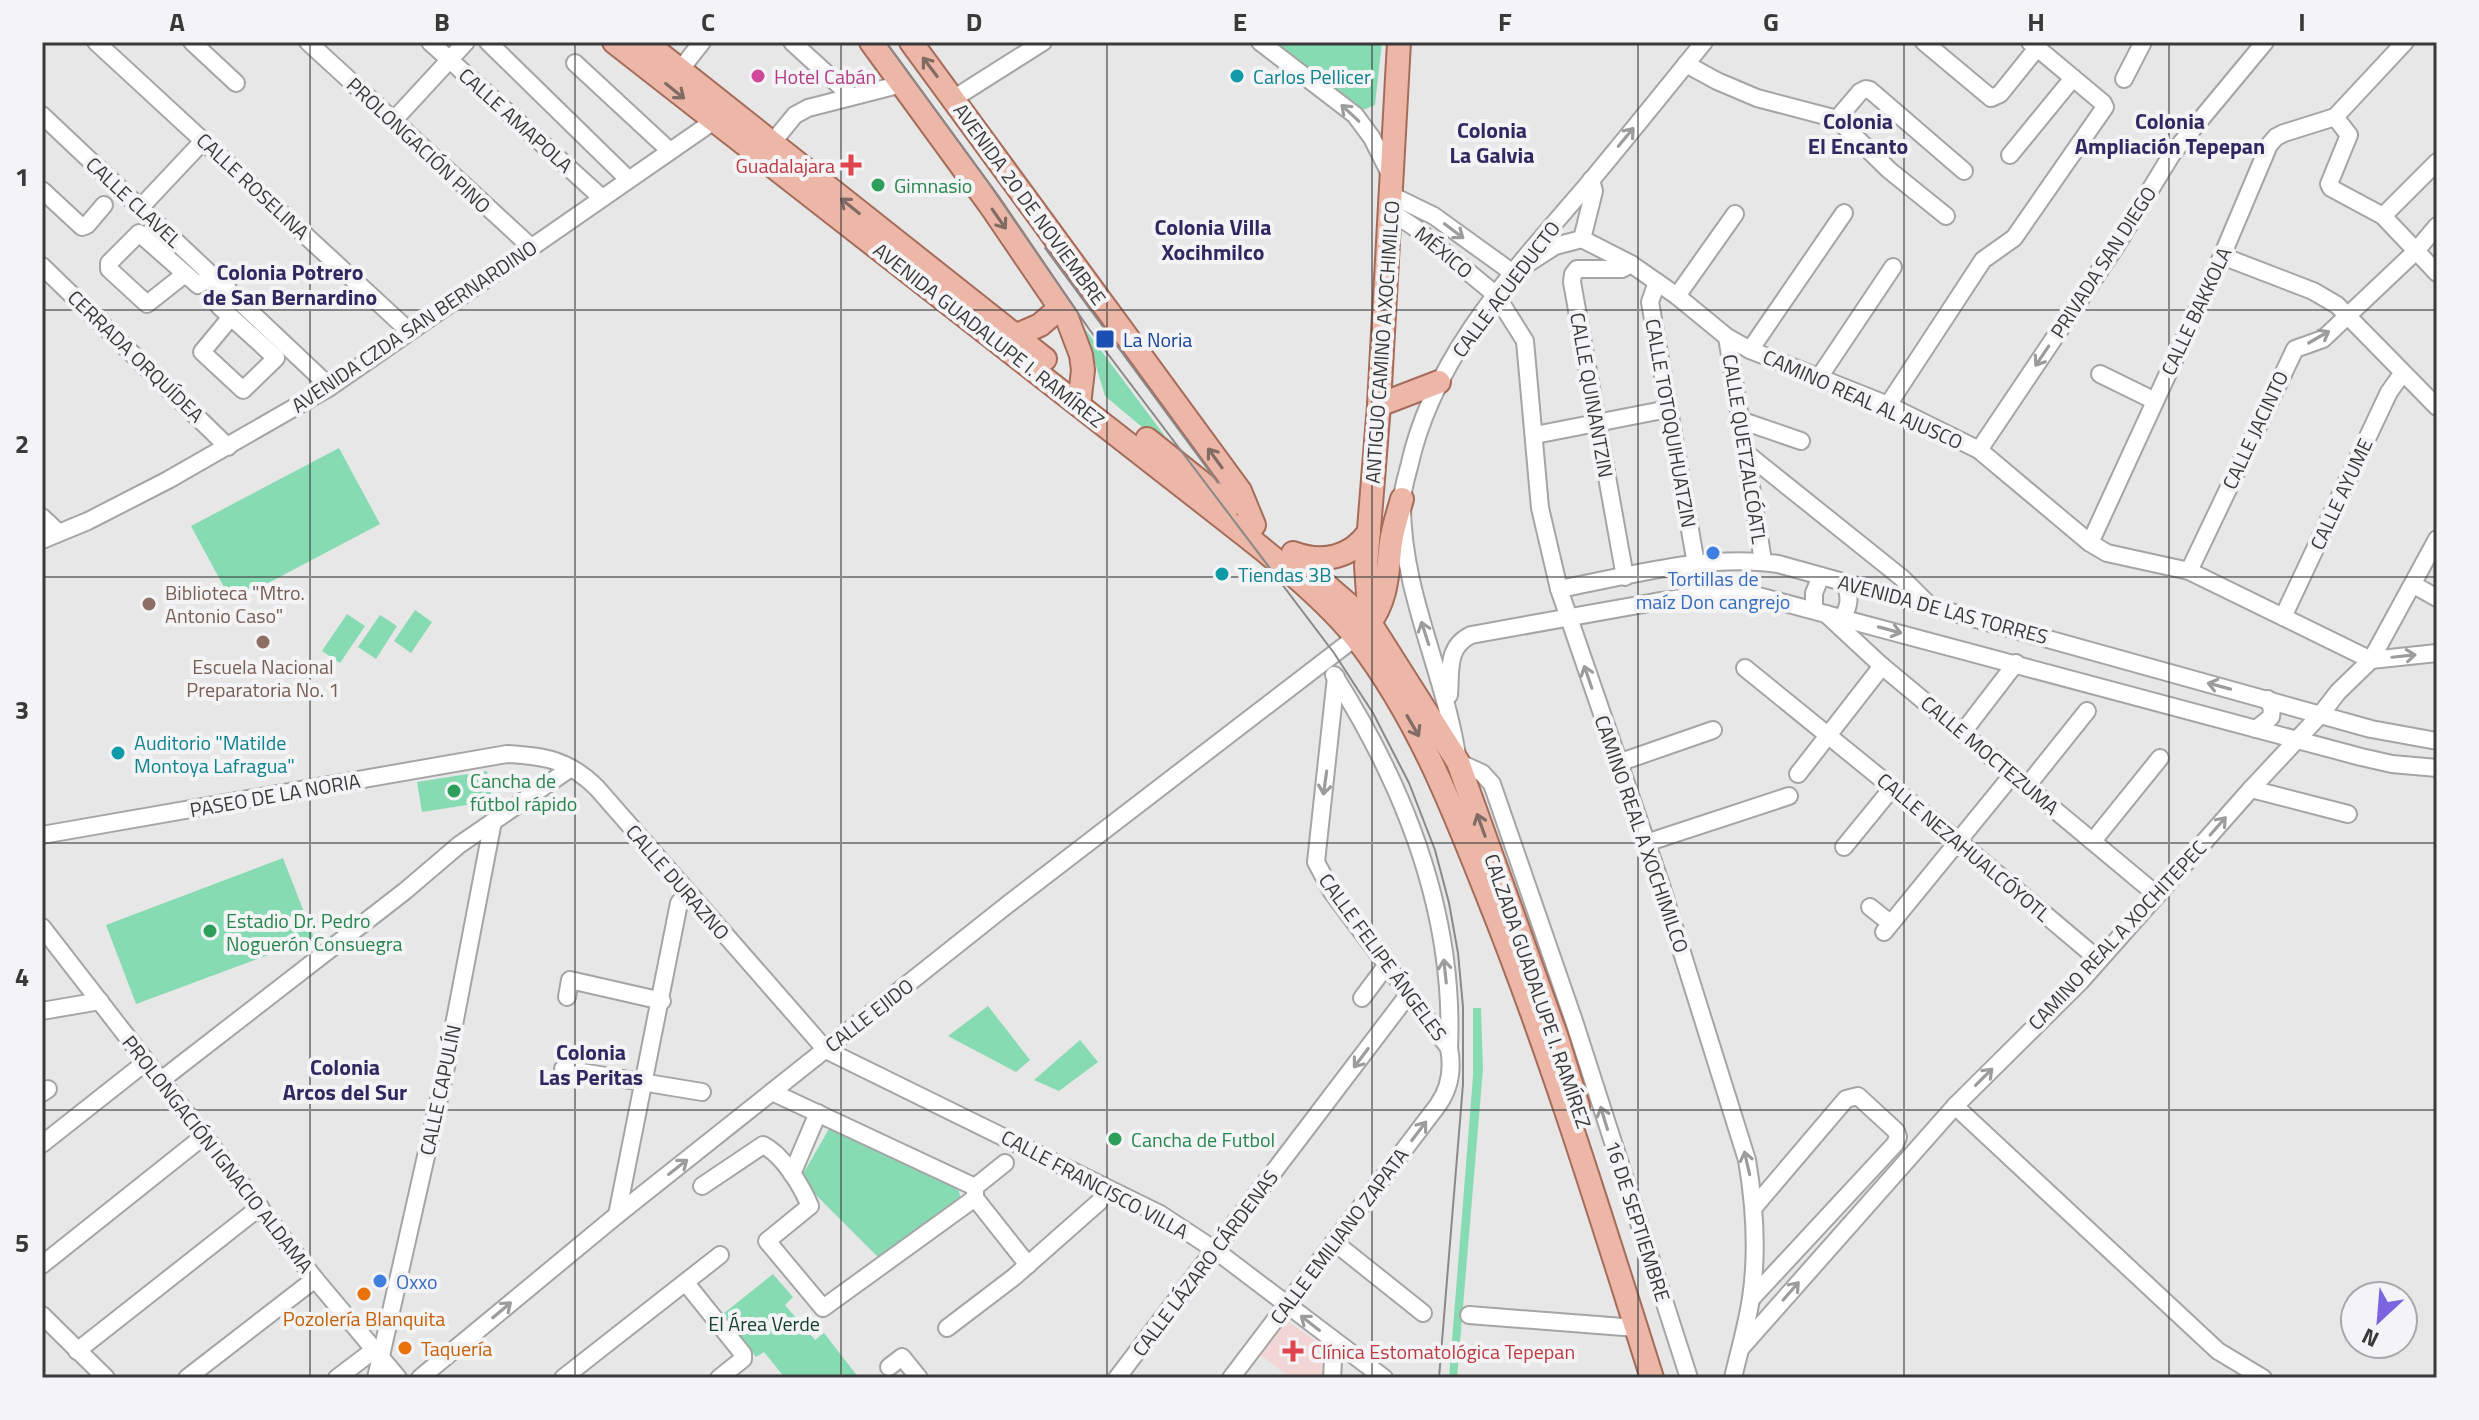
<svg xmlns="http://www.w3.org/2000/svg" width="2479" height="1420" viewBox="0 0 2479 1420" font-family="'Titillium Web',sans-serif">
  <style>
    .medical { fill: #f1d6d5 }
    .green { fill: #87dbb3 }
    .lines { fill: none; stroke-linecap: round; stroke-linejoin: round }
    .minor-casing { stroke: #a5a5a6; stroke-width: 20 }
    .major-casing { stroke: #a66c5a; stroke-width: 26 }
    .minor { stroke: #fff; stroke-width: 16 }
    .major { stroke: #ecb7a6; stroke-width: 22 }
    .tram { stroke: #89898a; stroke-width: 2 }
    .oneway { stroke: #816b65 }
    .oneway2 { stroke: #9c9c9c }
    .grid { fill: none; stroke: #39393a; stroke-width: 2; stroke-opacity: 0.55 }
    .hotel-dot { fill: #d1479c; stroke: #f4f4f6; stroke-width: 3 }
    .culture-dot { fill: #0f9aa8; stroke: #f4f4f6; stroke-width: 3 }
    .health-dot { fill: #e0444e; stroke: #f4f4f6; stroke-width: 3 }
    .leisure-dot { fill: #2e9e5b; stroke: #f4f4f6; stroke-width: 3 }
    .transit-dot { fill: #1a4fb4; stroke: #f4f4f6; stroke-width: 3 }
    .shop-dot { fill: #3f7fe0; stroke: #f4f4f6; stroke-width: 3 }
    .education-dot { fill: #8d6e63; stroke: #f4f4f6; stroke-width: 3 }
    .food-dot { fill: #e8710a; stroke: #f4f4f6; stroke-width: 3 }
    .labels { text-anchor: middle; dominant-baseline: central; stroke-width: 8; stroke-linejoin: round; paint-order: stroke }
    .hotel-label { font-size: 20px; fill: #b23c85; stroke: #f4f4f6; text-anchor: start }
    .culture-label { font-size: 20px; fill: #0d838f; stroke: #f4f4f6; text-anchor: start }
    .street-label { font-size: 20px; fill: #39393a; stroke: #f4f4f6 }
    .health-label { font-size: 20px; fill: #be3a42; stroke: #f4f4f6; text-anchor: end }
    .leisure-label { font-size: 20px; fill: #27864d; stroke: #f4f4f6; text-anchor: start }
    .transit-label { font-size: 20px; fill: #164399; stroke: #f4f4f6; text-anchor: start }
    .shop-label { font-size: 20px; fill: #366cbe; stroke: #f4f4f6 }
    .education-label { font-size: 20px; fill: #785e54; stroke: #f4f4f6; text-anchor: start }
    .food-label { font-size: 20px; fill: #c56008; stroke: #f4f4f6 }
    .park-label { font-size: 20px; fill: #15422e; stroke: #f4f4f6 }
    .neighbourhood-label { font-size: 22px; font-weight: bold; fill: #322761; stroke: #f4f4f6 }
    .neatline { fill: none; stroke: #39393a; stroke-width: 3 }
    .grid-label { font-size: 26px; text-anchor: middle; font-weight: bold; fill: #39393a }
  </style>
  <rect width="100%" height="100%" fill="#e7e7e8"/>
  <path class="medical" d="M1286,1320l40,28 -2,30h-33l-32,-24z"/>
  <g class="green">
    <path d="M1249,42h133l-7,63 -25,10z"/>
    <path d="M1085,329l100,134 -80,-67z"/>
    <path d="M339,448l41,76 -148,78 -41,-76z"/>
    <path d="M415,610l17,12 -21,31 -17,-12z"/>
    <path d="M347,614l18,12 -25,37 -18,-12z"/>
    <path d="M380,615l17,11 -21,33 -18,-12z"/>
    <path d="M487,771l5,30 -70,11 -5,-30z"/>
    <path d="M283,858l31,80 -178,66 -30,-79z"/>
    <path d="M988,1006l42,54 -14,12 -68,-36z"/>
    <path d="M1473,1008h8l2,61 -26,309h-8l24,-302z"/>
    <path d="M1080,1040l18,22 -39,29 -25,-11z"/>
    <path d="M829,1129l129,59 3,11 -83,58 -78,-78z"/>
    <path d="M773,1274l20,23 -8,8 30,35 9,-7 35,45h-74l-21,-26 -8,5 -33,-43z"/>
  </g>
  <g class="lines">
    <g class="minor-casing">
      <g id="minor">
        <path d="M96,42l313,289"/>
        <path d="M192,42l44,41"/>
        <path d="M308,42l223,205"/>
        <path d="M430,42l172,156"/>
        <path d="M488,42l140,137"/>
        <path d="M792,42l59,54"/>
        <path d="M1260,42l95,73 17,23 19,38"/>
        <path d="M1924,42l67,56 9,-4 37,-46"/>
        <path d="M575,63l95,88"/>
        <path d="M1686,64l31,17 40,17 80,21 52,51 57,46"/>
        <path d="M680,70l22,-28"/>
        <path d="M2124,79l19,-37"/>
        <path d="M953,99l90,-57"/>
        <path d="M42,115l288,272"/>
        <path d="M2335,117l14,18 -20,49 2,4 52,28 54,57"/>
        <path d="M1837,119l23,-27 6,-3 4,1 94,81"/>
        <path d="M393,121l73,-79"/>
        <path d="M772,143l23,-28 13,-7 94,-24"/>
        <path d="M2010,155l63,-77"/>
        <path d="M42,190l40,37 5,-2 17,-20"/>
        <path d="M1391,195l43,21 79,57 42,-27 27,-7 49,25 46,32 50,41 23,13 138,55 91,45 111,93 17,10 82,18 182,89 66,-7"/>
        <path d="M140,208l64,-68"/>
        <path d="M1390,211l24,16 82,68 29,46 15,167 19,81 100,290 88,281c8,47 11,91 4,138 -4,27 -12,54 -18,80"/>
        <path d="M2383,216l54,-54"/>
        <path d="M1582,239l12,-48 -3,-11"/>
        <path d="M2222,256l91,35 24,14 100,102"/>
        <path d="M42,266l186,181"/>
        <path d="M185,274l-38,30 -38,-35v-6l30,-30 59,52 15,-9"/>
        <path d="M1657,282l-7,20 46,262"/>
        <path d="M228,289l-9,10v7l57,52 -33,32 -41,-38 29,-35"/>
        <path d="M1677,296l58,-82"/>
        <path d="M1727,337l36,224"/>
        <path d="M1750,350l94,-137"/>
        <path d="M2100,374l55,27"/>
        <path d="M1820,376l73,-109"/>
        <path d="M1888,405l95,-145 31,-22 91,-131 -2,-4 -73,-61"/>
        <path d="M1740,420l61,21"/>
        <path d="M1535,435l133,-26"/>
        <path d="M1979,450l137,-204 56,-92 93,-112"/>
        <path d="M1746,453l156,125 27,27"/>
        <path d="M42,517l16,15"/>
        <path d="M42,540l46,-19 80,-41 162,-93 391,-271"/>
        <path d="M2090,543l132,-287 47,-111 7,-8 8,-4 51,-16 70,-75"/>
        <path d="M2189,571l106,-222 28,-10 92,-87 22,-26"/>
        <path d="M1625,577l-53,-295 1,-8 4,-5h45l9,-5"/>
        <path d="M2414,585l23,13"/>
        <path d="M1559,589c71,-13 147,-36 219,-25l593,165 66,12"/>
        <path d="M1814,610v-17l7,-17"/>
        <path d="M1826,614l56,52 275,229"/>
        <path d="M1843,617c7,-13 7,-20 2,-34"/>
        <path d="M2283,617l106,-225 13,-18"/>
        <path d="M1745,668l213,173 141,119"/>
        <path d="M1334,675c71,112 121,238 115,373"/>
        <path d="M1449,695c2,-24 -3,-48 22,-60l184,-33 81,-12 625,167 31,7 45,4"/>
        <path d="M2256,729l15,-12 1,-8 -4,-10"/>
        <path d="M1963,732l53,-69"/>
        <path d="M1618,763l95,-33"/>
        <path d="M1798,774l84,-108"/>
        <path d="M2027,786l60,-75"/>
        <path d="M2251,789l97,25"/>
        <path d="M42,835l465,-81c38,2 62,6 90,34l229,262 334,164 55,36 169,128"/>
        <path d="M2093,841l67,-83"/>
        <path d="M1646,843l143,-47"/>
        <path d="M1844,847l49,-60"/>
        <path d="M1870,907l20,16"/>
        <path d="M42,927l273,352 83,99"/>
        <path d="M1884,932l129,-158"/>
        <path d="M567,997l3,-17 92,21"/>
        <path d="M1362,998l24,-32"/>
        <path d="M42,1011l58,-10"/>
        <path d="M563,1069l139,23"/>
        <path d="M160,1081l245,-190 54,-46 112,-77"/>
        <path d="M772,1092l203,95"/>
        <path d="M42,1093l6,-4"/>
        <path d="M1955,1106l263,245 45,27"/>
        <path d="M42,1144l104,-82"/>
        <path d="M792,1174l26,-61"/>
        <path d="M702,1186l61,-41c20,10 38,40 47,61l-43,35 56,67 152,-110v-11l30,-24"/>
        <path d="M975,1198l53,67"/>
        <path d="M617,1215l62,-312 9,-9"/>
        <path d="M1334,1242l89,71"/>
        <path d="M42,1265l162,-129"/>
        <path d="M686,1283l57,71v5l-24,19"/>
        <path d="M1751,1299l144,-155 3,-7 -2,-6 -38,-35 -12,3 -91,107"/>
        <path d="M42,1315l64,63"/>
        <path d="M1469,1315l167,13"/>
        <path d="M947,1328l67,-51 85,-75"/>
        <path d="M1741,1348l214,-242 125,-124 171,-193 70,-75 17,-22 33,-32 66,-121"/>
        <path d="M77,1351l183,-144"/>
        <path d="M889,1367l13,-10 17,21"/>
        <path d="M187,1378l128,-99"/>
        <path d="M337,1378l37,-28"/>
        <path d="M376,1378l69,-306 48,-251"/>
        <path d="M420,1378l197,-163 390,-310 349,-268"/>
        <path d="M563,1378l157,-123"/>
        <path d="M1117,1378l291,-383"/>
        <path d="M1231,1378l207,-273c12,-17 15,-36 11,-57l-117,-156 -16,-30 20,-185"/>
        <path d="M1332,1378l2,-36"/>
        <path d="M1689,1378l-115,-357 -82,-237 -10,-11 -24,-11c-12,-88 -57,-169 -56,-260 0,-11 4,-24 7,-35 24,-112 108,-200 180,-284 39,-47 77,-94 115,-141"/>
      </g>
    </g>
    <g class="major-casing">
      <g id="major">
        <path d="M614,42l632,494c37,29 82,66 111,103 60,78 95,167 131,258 63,157 113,320 164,481"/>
        <path d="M645,42l400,317"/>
        <path d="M871,42l119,163 77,113 14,37 2,15 -4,35"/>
        <path d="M911,42l329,449 14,34"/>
        <path d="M1015,336l25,-11 20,-17"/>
        <path d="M1379,405l60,-23"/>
        <path d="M1147,439l83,66"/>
        <path d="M1293,553c29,11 58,5 76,-21"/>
        <path d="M1297,560l73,63 88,139 99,276 21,68"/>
        <path d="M1370,623l-4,-57 13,-161 20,-363"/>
        <path d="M1368,625c20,-25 19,-53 23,-83 2,-14 7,-29 11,-43"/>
      </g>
    </g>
    <use href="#minor" class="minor"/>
    <use href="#major" class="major"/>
    <g class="tram">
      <path d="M886,42l102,140 101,147 245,324 39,60 36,70 26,67 14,53 9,50 5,54v77l-24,294"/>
      <path d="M1045,248l173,235"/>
    </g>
  </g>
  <defs><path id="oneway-shaft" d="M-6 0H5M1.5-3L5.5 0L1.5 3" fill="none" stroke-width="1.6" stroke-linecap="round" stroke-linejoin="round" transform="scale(2)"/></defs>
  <g class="oneway">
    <use href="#oneway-shaft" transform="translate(930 67) rotate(-127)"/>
    <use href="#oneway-shaft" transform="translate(675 91) rotate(39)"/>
    <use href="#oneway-shaft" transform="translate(850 206) rotate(-141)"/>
    <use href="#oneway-shaft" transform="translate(999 219) rotate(55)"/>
    <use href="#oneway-shaft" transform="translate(1215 458) rotate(-126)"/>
    <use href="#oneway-shaft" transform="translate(1413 726) rotate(60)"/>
    <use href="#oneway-shaft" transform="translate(1481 825) rotate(-110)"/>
  </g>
  <g class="oneway2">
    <use href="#oneway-shaft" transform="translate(1350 113) rotate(-137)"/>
    <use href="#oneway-shaft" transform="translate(1626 137) rotate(-50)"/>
    <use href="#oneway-shaft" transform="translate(1454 231) rotate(37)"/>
    <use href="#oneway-shaft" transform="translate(2319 337) rotate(-30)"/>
    <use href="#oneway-shaft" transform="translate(2042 356) rotate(124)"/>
    <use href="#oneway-shaft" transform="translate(1890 630) rotate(15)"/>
    <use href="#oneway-shaft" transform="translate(1425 633) rotate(-108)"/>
    <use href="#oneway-shaft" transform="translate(2404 656) rotate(-6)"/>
    <use href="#oneway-shaft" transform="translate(1588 677) rotate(-109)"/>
    <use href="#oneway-shaft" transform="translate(2219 686) rotate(-165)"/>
    <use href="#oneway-shaft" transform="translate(1325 783) rotate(98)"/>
    <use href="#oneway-shaft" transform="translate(2218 826) rotate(-49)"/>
    <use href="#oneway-shaft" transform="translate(1445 971) rotate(-96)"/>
    <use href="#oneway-shaft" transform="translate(1361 1058) rotate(127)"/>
    <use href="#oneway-shaft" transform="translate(1984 1077) rotate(-45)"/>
    <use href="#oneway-shaft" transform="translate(1604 1118) rotate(-107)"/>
    <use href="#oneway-shaft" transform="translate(1419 1131) rotate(-53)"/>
    <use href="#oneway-shaft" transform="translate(1747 1163) rotate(-103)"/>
    <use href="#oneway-shaft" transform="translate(678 1167) rotate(-38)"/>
    <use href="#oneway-shaft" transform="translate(1791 1291) rotate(-49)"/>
    <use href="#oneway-shaft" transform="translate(502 1310) rotate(-40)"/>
    <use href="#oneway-shaft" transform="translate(1310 1323) rotate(-142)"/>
  </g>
  <path class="grid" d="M310,42v1336M575,42v1336M841,42v1336M1107,42v1336M1372,42v1336M1638,42v1336M1904,42v1336M2169,42v1336M42,310h2395M42,577h2395M42,843h2395M42,1110h2395"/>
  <circle class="hotel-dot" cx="758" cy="76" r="8"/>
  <g class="culture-dot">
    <circle cx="1237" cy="76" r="8"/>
    <circle cx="1222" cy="574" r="8"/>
    <circle cx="118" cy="753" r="8"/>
  </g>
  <g class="health-dot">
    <path d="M847 153h8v8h8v8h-8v8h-8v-8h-8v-8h8z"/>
    <path d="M1289 1339h8v8h8v8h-8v8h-8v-8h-8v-8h8z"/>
  </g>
  <g class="leisure-dot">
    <circle cx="878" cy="185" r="8"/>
    <circle cx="454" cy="791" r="8"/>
    <circle cx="210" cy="931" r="8"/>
    <circle cx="1115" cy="1139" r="8"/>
  </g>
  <rect class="transit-dot" x="1095" y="329" width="20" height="20" rx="4"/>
  <g class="shop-dot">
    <circle cx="1713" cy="553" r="8"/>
    <circle cx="380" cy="1281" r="8"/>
  </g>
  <g class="education-dot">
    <circle cx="149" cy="604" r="8"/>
    <circle cx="263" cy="642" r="8"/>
  </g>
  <g class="food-dot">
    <circle cx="364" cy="1294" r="8"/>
    <circle cx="405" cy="1348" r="8"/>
  </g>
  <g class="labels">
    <g class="hotel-label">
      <text x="774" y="76">Hotel Cabán</text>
    </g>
    <g class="culture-label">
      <text x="1253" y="76">Carlos Pellicer</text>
      <text x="1238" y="574">Tiendas 3B</text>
      <text x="134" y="742">Auditorio "Matilde<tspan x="134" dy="23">Montoya Lafragua"</tspan></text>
    </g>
    <g class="street-label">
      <text transform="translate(516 120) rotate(42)">CALLE AMAPOLA</text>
      <text transform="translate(419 145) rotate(43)">PROLONGACIÓN PINO</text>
      <text transform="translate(253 186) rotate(43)">CALLE ROSELINA</text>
      <text transform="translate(134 202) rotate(43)">CALLE CLAVEL</text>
      <text transform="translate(1030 204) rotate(54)">AVENIDA 20 DE NOVIEMBRE</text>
      <text transform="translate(1444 252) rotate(40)">MÉXICO</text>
      <text transform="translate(2103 262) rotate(-57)">PRIVADA SAN DIEGO</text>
      <text transform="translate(1506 289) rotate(-53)">CALLE ACUEDUCTO</text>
      <text transform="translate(2196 311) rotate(-65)">CALLE BAKKOLA</text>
      <text transform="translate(414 326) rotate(-34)">AVENIDA CZDA SAN BERNARDINO</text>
      <text transform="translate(989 335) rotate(38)">AVENIDA GUADALUPE I. RAMÍREZ</text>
      <text transform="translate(1382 342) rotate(-86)">ANTIGUO CAMINO A XOCHIMILCO</text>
      <text transform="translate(136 356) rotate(44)">CERRADA ORQUÍDEA</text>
      <text transform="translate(1592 395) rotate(80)">CALLE QUINANTZIN</text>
      <text transform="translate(1863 399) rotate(24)">CAMINO REAL AL AJUSCO</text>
      <text transform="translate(1671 423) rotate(80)">CALLE TOTOQUIHUATZIN</text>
      <text transform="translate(2255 430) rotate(-65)">CALLE JACINTO</text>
      <text transform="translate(1745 449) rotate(81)">CALLE QUETZALCÓATL</text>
      <text transform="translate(2341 494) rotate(-65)">CALLE AYUME</text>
      <text transform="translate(1943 609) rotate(15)">AVENIDA DE LAS TORRES</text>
      <text transform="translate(1990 755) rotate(40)">CALLE MOCTEZUMA</text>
      <text transform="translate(275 795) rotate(-10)">PASEO DE LA NORIA</text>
      <text transform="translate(1642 834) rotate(71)">CAMINO REAL A XOCHIMILCO</text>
      <text transform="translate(1964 847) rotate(40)">CALLE NEZAHUALCÓYOTL</text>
      <text transform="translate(678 882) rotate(49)">CALLE DURAZNO</text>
      <text transform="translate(2117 935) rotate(-47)">CAMINO REAL A XOCHITEPEC</text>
      <text transform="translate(1383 957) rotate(54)">CALLE FELIPE ÁNGELES</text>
      <text transform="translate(1538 991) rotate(71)">CALZADA GUADALUPE I. RAMÍREZ</text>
      <text transform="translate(869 1015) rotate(-38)">CALLE EJIDO</text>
      <text transform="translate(440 1090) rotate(-78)">CALLE CAPULÍN</text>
      <text transform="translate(218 1154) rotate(52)">PROLONGACIÓN IGNACIO ALDAMA</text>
      <text transform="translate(1095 1184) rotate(28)">CALLE FRANCISCO VILLA</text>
      <text transform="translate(1638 1221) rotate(72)">16 DE SEPTIEMBRE</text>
      <text transform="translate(1339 1236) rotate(-53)">CALLE EMILIANO ZAPATA</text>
      <text transform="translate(1205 1263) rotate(-53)">CALLE LÁZARO CÁRDENAS</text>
    </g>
    <g class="health-label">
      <text x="835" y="165">Guadalajara</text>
      <text x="1311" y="1351" text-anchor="start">Clínica Estomatológica Tepepan</text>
    </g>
    <g class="leisure-label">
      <text x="894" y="185">Gimnasio</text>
      <text x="470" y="780">Cancha de<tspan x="470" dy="23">fútbol rápido</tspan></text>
      <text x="226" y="920">Estadio Dr. Pedro<tspan x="226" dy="23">Noguerón Consuegra</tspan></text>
      <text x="1131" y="1139">Cancha de Futbol</text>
    </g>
    <g class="transit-label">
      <text x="1123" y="339">La Noria</text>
    </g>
    <g class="shop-label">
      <text x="1713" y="578">Tortillas de<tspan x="1713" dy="23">maíz Don cangrejo</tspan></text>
      <text x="396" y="1281" text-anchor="start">Oxxo</text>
    </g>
    <g class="education-label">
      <text x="165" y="592">Biblioteca "Mtro.<tspan x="165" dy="23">Antonio Caso"</tspan></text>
      <text x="263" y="666" text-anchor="middle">Escuela Nacional<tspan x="263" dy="23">Preparatoria No. 1</tspan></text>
    </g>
    <g class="food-label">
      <text x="364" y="1318">Pozolería Blanquita</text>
      <text x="421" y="1348" text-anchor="start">Taquería</text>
    </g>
    <g class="park-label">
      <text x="764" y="1323">El Área Verde</text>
    </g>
    <g class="neighbourhood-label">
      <text x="1858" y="121">Colonia<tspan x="1858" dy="25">El Encanto</tspan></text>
      <text x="2170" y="121">Colonia<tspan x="2170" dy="25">Ampliación Tepepan</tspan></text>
      <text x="1492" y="130">Colonia<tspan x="1492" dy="25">La Galvia</tspan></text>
      <text x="1213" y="227">Colonia Villa<tspan x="1213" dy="25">Xocihmilco</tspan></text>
      <text x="290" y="272">Colonia Potrero<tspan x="290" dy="25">de San Bernardino</tspan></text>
      <text x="591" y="1052">Colonia<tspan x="591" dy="25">Las Peritas</tspan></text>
      <text x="345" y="1067">Colonia<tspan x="345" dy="25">Arcos del Sur</tspan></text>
    </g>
  </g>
  <rect width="2479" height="1420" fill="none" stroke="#f4f4f6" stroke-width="88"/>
  <g transform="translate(2379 1320) rotate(206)"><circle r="38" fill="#f4f4f6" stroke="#a9a9ab" stroke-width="2"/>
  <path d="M0-6L14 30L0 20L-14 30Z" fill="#7a64df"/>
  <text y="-12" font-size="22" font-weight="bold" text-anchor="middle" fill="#39393a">N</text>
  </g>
  <rect x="44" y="44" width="2391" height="1332" class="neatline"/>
  <g class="grid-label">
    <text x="177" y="31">A</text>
    <text x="442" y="31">B</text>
    <text x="708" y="31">C</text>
    <text x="974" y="31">D</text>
    <text x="1240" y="31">E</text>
    <text x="1505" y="31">F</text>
    <text x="1771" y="31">G</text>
    <text x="2036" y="31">H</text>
    <text x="2302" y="31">I</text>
    <text x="22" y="186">1</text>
    <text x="22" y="453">2</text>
    <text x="22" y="719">3</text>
    <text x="22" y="986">4</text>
    <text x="22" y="1252">5</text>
  </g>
</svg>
